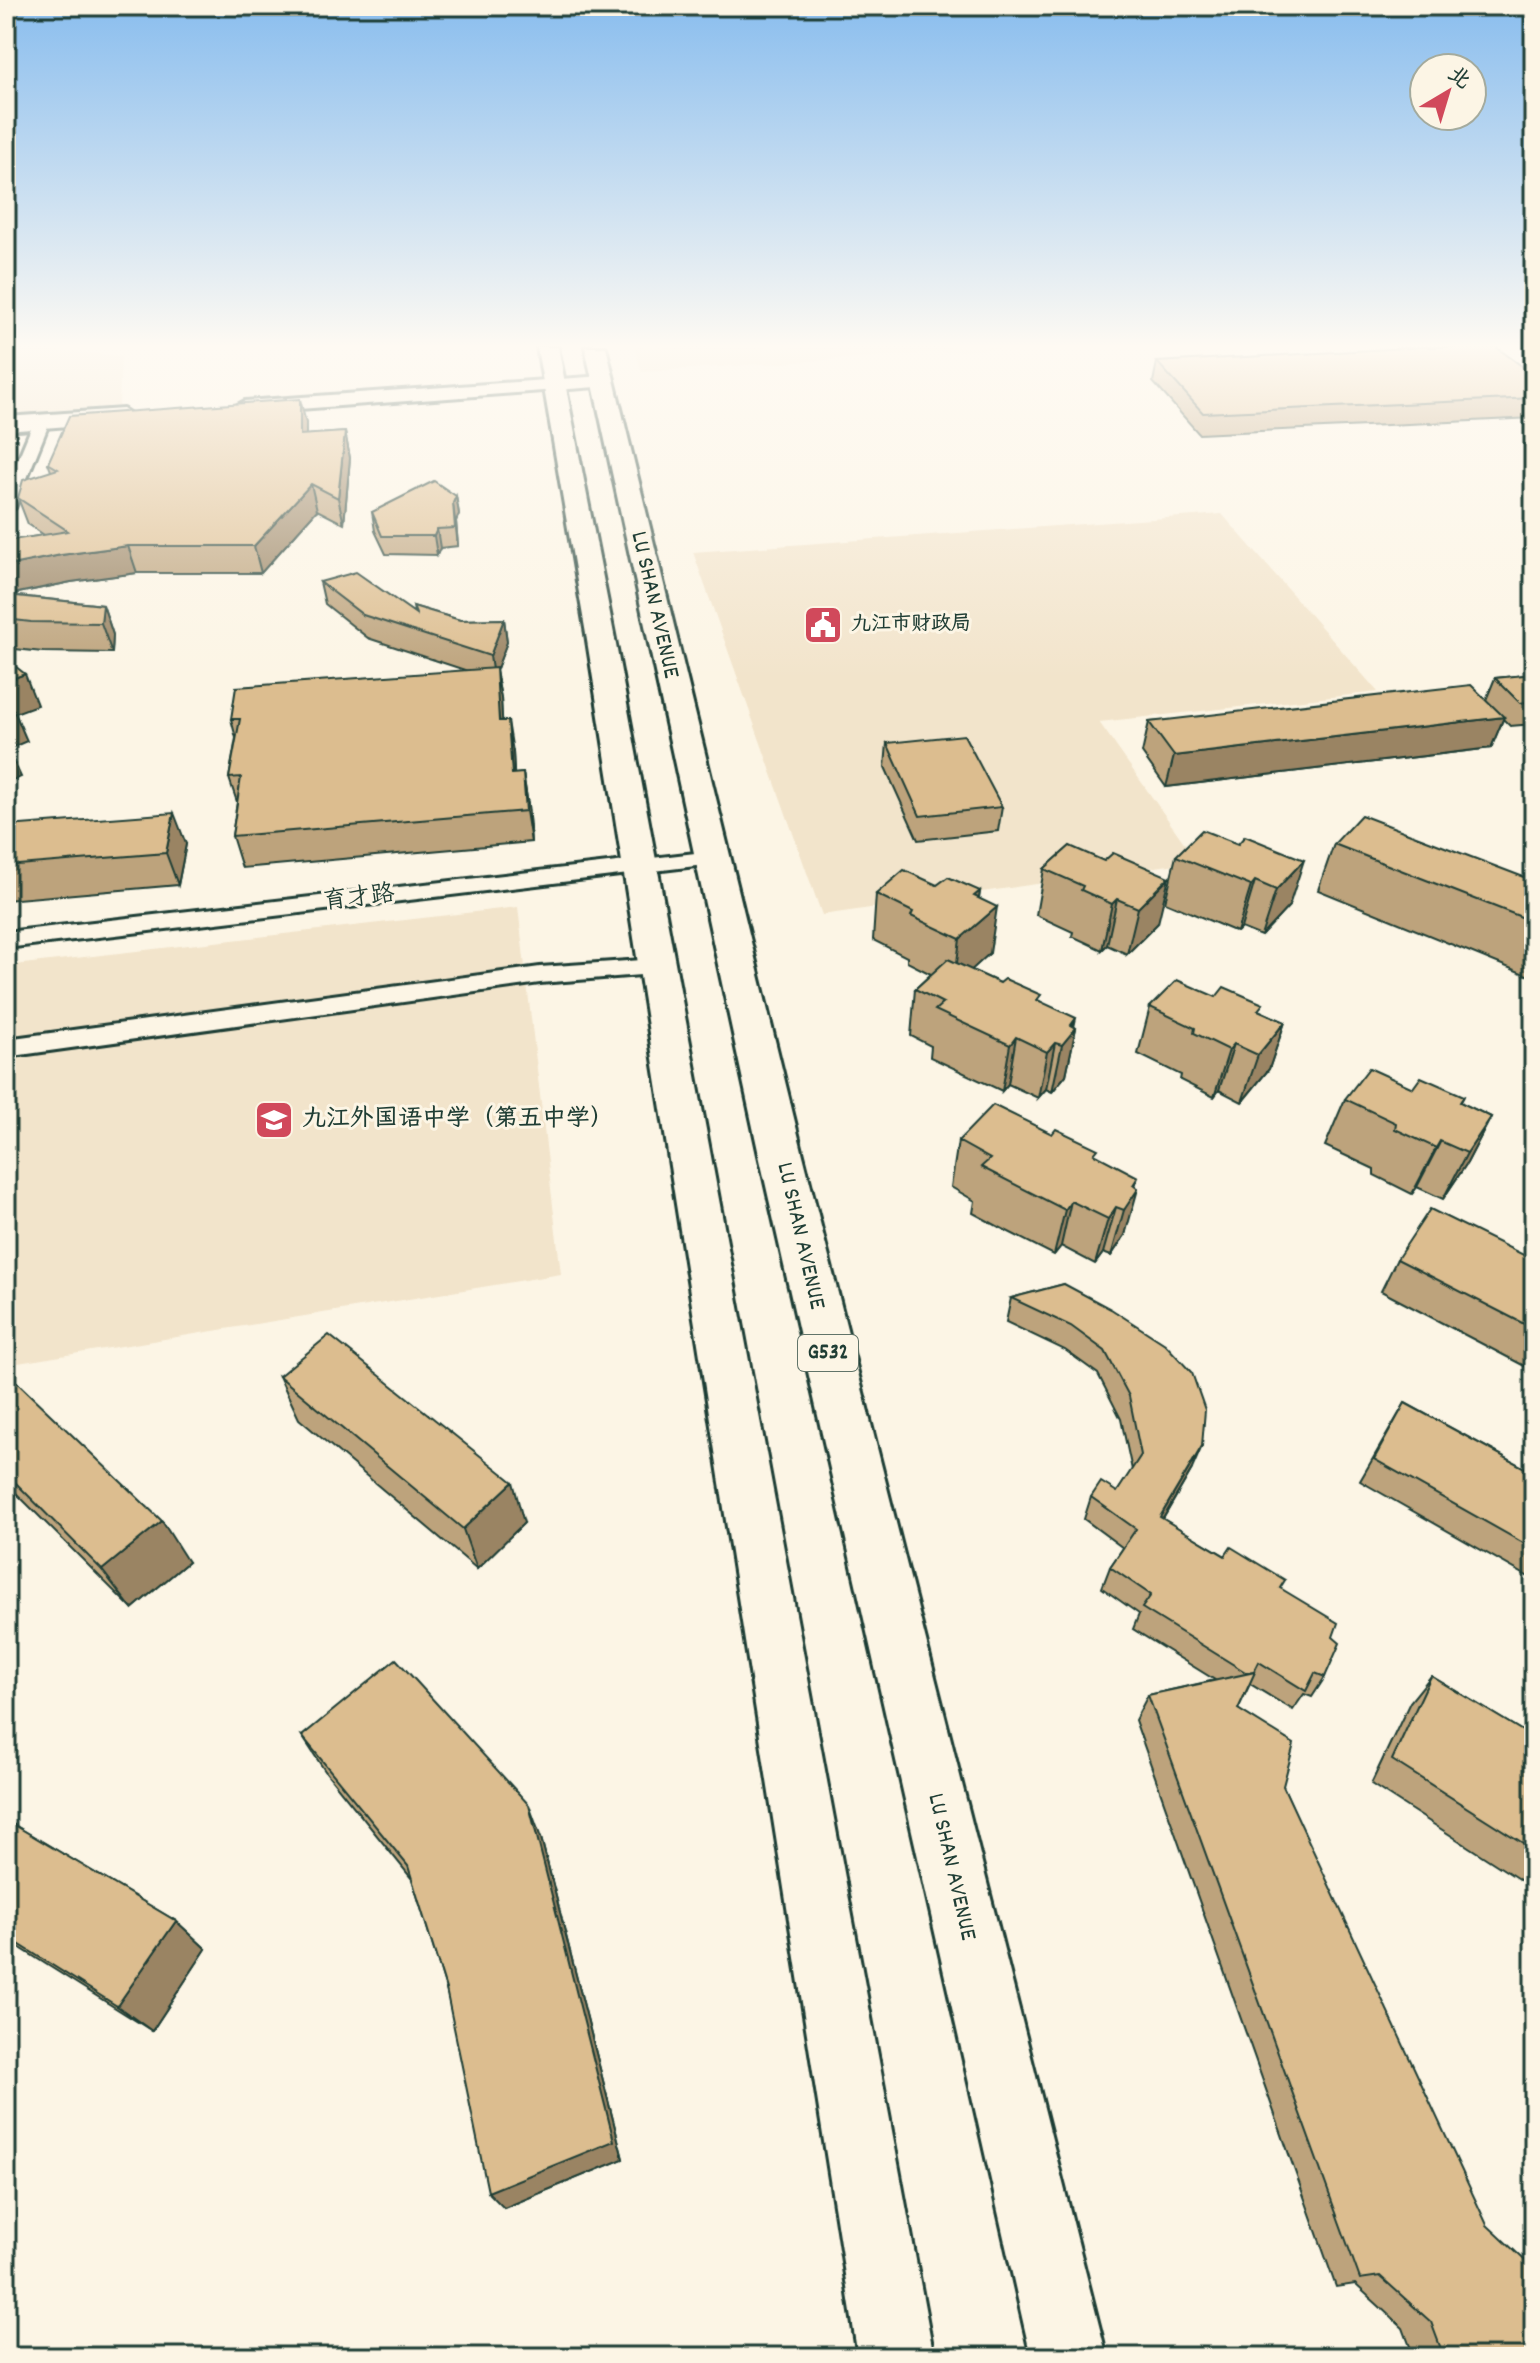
<svg xmlns="http://www.w3.org/2000/svg" width="1540" height="2363" viewBox="0 0 1540 2363" font-family="Dekko,'LXGW WenKai TC',sans-serif">
  <style>
    .built { fill: #f2e4cb }
    .lines { fill: none; stroke-linecap: round; stroke-linejoin: round }
    .street-casing { stroke: #1f3d34; stroke-width: 6 }
    .secondary-casing { stroke: #1f3d34; stroke-width: 6 }
    .highway-casing { stroke: #1f3d34; stroke-width: 6 }
    .street { fill: #fcf5e5; fill-rule: evenodd }
    .secondary { fill: #fcf5e5; fill-rule: evenodd }
    .highway { fill: #fcf5e5; fill-rule: evenodd }
    .wall { fill: #bda37b; stroke: #1f3d34; stroke-width: 2 }
    .shaded-wall { fill: #9a8464; stroke: #1f3d34; stroke-width: 2 }
    .building { fill: #dcbd8f; stroke: #1f3d34; stroke-width: 2 }
    .labels { text-anchor: middle; dominant-baseline: central; stroke-width: 6; stroke-linejoin: round; paint-order: stroke }
    .far-poi-label { font-size: 20px; font-weight: bold; fill: #1f3d34; stroke: #fcf5e5; text-anchor: start }
    .shield { fill: #fcf5e5; stroke: #617469; stroke-width: 2 }
    .shield-label { font-size: 22px; font-weight: bold; fill: #1f3d34 }
    .street-label { font-size: 24px; fill: #1f3d34; stroke: #fcf5e5 }
    .poi-label { font-size: 24px; font-weight: bold; fill: #1f3d34; stroke: #fcf5e5; text-anchor: start }
  </style>
  <rect width="100%" height="100%" fill="#fcf5e5"/>
  <filter id="ink" filterUnits="userSpaceOnUse"><feTurbulence type="fractalNoise" baseFrequency=".0125" numOctaves="2"/><feDisplacementMap in="SourceGraphic" scale="16" xChannelSelector="R" yChannelSelector="G"/><feConvolveMatrix kernelMatrix="1 2 1 2 8 2 1 2 1" color-interpolation-filters="sRGB"/></filter>
  <g filter="url(#ink)">
    <g class="built">
      <path d="M6,347l115,9 -2,50 -113,8z"/>
      <path d="M634,347h386l-378,25z"/>
      <path d="M1222,514l156,178 -279,30 98,139 -375,54 -129,-363z"/>
      <path d="M518,907l43,367 -555,91v-399z"/>
    </g>
    <g class="lines">
      <g class="street-casing">
        <g id="street">
          <path d="M42,416l8,5 -35,87 -9,5v-25l28,-67z"/>
          <path d="M713,851l8,2 4,5 -4,5 -715,85v-16z"/>
          <path d="M657,959l9,2 4,6 -4,6 -126,10 -534,74v-18l534,-72z"/>
        </g>
      </g>
      <g class="secondary-casing">
        <g id="secondary">
          <path d="M603,376l10,6 -3,4 -365,27 -11,-6 11,-6z"/>
          <path d="M123,409l11,7 -3,5 -125,10v-14z"/>
        </g>
      </g>
      <g class="highway-casing">
        <g id="highway">
          <path d="M537,347h21l56,287 320,1723h-76l-272,-1723z"/>
          <path d="M585,347h21l197,808 304,1202h-76l-272,-1202z"/>
        </g>
      </g>
      <use href="#street" class="street"/>
      <use href="#secondary" class="secondary"/>
      <use href="#highway" class="highway"/>
    </g>
    <g class="wall">
      <path d="M1157,362l377,13v43l-335,16 -46,-52z"/>
      <path d="M306,423v12l39,-3 5,26 -6,66 -27,-14 -56,63h-124l-66,9 -62,13 94,10 10,30 -1,18 -69,-1 -37,-4v-53h2l-2,-5v-49l38,-6 -16,-11 -10,-26 33,-27 -3,-8z"/>
      <path d="M456,496l3,18 -3,7 2,25 -18,2 -3,7 -51,-1 -11,-23 -3,-19z"/>
      <path d="M320,582l94,30 -1,-6 47,14 44,-1 3,23 -11,29 5,27 1,23 11,31 1,22 9,-1 5,32 3,37 -289,26 -10,-32 5,-34 -8,-24 7,-40 -5,-19 234,-49 -97,-32 -43,-34z"/>
      <path d="M1534,674v50l-24,2 -7,-7 -12,29 -325,39 -24,-34 7,-31 337,-22 9,-22z"/>
      <path d="M887,743l115,64 -4,24 -80,9 -33,-73z"/>
      <path d="M6,824l2,2 178,18 -8,41 -172,15z"/>
      <path d="M1238,844l51,62 -28,30 -20,-8 -4,4 -72,-30 11,-46z"/>
      <path d="M1334,844l200,37v97l-216,-88z"/>
      <path d="M1070,846l88,77 -31,31 -20,-9 -5,5 -30,-14 1,-4 -37,-17 8,-46z"/>
      <path d="M937,885l43,6 -1,7 11,55 -19,17 69,31 36,27 -10,47 -14,17 -6,-3 -8,9 -30,-14 -6,7 -72,-34 1,-11 -20,-10 4,-47 16,-15 -24,-12v-5l-34,-17 3,-46z"/>
      <path d="M1216,997l44,14 25,11 -16,47 -27,33 -23,-12 -5,7 -34,-17 1,-5 -43,-21 12,-47z"/>
      <path d="M1413,1088l48,15 30,14 -24,46 -24,36 -26,-12 -5,7 -38,-19v-6l-49,-23 20,-47z"/>
      <path d="M1052,1134l45,22 38,31 -10,48 -14,21 -8,-3 -8,11 -34,-18 -7,9 -53,-27 -28,-15 2,-12 -24,-14 7,-46z"/>
      <path d="M1397,1259l137,1v111l-153,-80z"/>
      <path d="M1064,1284l128,185 -29,50 117,69 53,49 -8,40 -13,20 -8,-3 -11,16 -43,-26 -12,25 45,77 251,571h-120l-11,-29 -48,-44 -19,3 -201,-567 13,-25 67,-15 -82,-51 6,-15 -37,-26 8,-21 13,-19 -39,-29 7,-22 26,-5 15,-22 -11,-51 -23,-45 -33,-24 -59,-28 5,-24z"/>
      <path d="M6,1372l182,190 -56,47 -126,-126z"/>
      <path d="M279,1376l245,147 -47,46 -178,-150z"/>
      <path d="M1405,1403l129,70v107l-174,-99z"/>
      <path d="M1431,1676l103,62v151l-163,-105 39,-82z"/>
      <path d="M302,1736l239,102 82,321 -119,49 -58,-219 -34,-110 -87,-108z"/>
      <path d="M6,1820l170,101 30,28 -54,82 -146,-92z"/>
    </g>
    <g class="shaded-wall">
      <path d="M300,399l6,24v37l-6,-25z"/>
      <path d="M345,432l5,26 -6,66 -6,-26z"/>
      <path d="M311,484l6,26 -56,63 -7,-27z"/>
      <path d="M456,496l3,18 -3,7 2,25 -5,-43z"/>
      <path d="M437,529l3,19 -3,7 -3,-19z"/>
      <path d="M128,546l9,27 -66,9 -63,13 -2,-5v-24l55,-11z"/>
      <path d="M103,605l10,30 -1,18 -11,-30z"/>
      <path d="M504,619l3,23 -11,29 5,27 3,54 -14,-96z"/>
      <path d="M25,674l12,31 -22,8 12,28 -19,8 13,28 -15,6v-102z"/>
      <path d="M1504,717l-13,31 -325,39 8,-31z"/>
      <path d="M508,721l5,31 3,54 -4,-32z"/>
      <path d="M523,773l5,32 3,37 -5,-31z"/>
      <path d="M174,813l12,31 -8,41 -12,-32z"/>
      <path d="M1304,860l-15,46 -28,30 15,-46z"/>
      <path d="M1169,877l-11,46 -31,31 11,-46z"/>
      <path d="M1255,881l-14,47 -4,4 14,-46z"/>
      <path d="M980,891l-5,35 22,-19 -7,46 -36,33 6,-47 14,-43z"/>
      <path d="M1117,899l-10,46 -5,5 10,-46z"/>
      <path d="M1076,1018l-3,14 3,-4 -10,47 -14,17 10,-47z"/>
      <path d="M1285,1022l-16,47 -27,33 16,-47z"/>
      <path d="M1016,1037l-8,47 -6,7 8,-46z"/>
      <path d="M1055,1043l-9,46 -8,9 9,-46z"/>
      <path d="M1234,1044l-15,46 -5,7 15,-47z"/>
      <path d="M1464,1096l-47,91 -5,7 24,-46z"/>
      <path d="M1491,1117l-24,46 -24,36 24,-46z"/>
      <path d="M1138,1177l-7,22 7,-10 -13,46 -14,21 13,-46 9,-25z"/>
      <path d="M1071,1201l-10,45 -7,9 11,-45z"/>
      <path d="M1116,1207l-13,46 -8,11 13,-45z"/>
      <path d="M1202,1446l-10,23 -41,70 9,-22z"/>
      <path d="M513,1482l11,41 -47,46 -14,-40z"/>
      <path d="M162,1521l26,41 -56,47 -30,-39z"/>
      <path d="M529,1805l12,33 82,321 -119,49 -16,-16z"/>
      <path d="M176,1921l30,28 -54,82 -35,-25z"/>
    </g>
    <g class="building">
      <path d="M1424,347h72l38,28v23l-331,15 -46,-51z"/>
      <path d="M300,399v36l45,-3 -7,66 -27,-14 -57,62h-126l-67,9 -55,11v-25l62,-10 -50,-33 5,-18 35,-11 -10,-6 21,-47z"/>
      <path d="M434,481l22,15 -3,7 2,25 -18,1 -3,7h-52l-10,-24z"/>
      <path d="M356,572l60,42 -3,-8 47,14 44,-1 -14,37 -127,-41 -43,-33z"/>
      <path d="M6,595l97,10 -2,18 -70,-1 -25,-3z"/>
      <path d="M6,659l19,15 -19,7z"/>
      <path d="M496,668l3,53h9l4,53 11,-1 3,38 -294,25 9,-59 -12,1 11,-59h-9l5,-32z"/>
      <path d="M1534,674v27l-14,2 -25,-25z"/>
      <path d="M1471,685l33,32 -330,39 -25,-34z"/>
      <path d="M6,704l8,6 -8,3z"/>
      <path d="M964,735l38,72 -82,9 -33,-73z"/>
      <path d="M174,813l-8,40 -160,13v-42l2,2z"/>
      <path d="M1361,815l173,66v41l-200,-78z"/>
      <path d="M1202,830l36,14 7,-8 59,24 -28,30 -21,-9 -4,5 -75,-30z"/>
      <path d="M1070,846l34,15 9,-8 56,24 -31,31 -21,-9 -5,5 -31,-14 2,-4 -39,-17z"/>
      <path d="M904,870l33,15 11,-8 32,14 -6,5 23,11 -37,32 -49,-23 2,-4 -37,-18z"/>
      <path d="M948,959l52,24 5,-4 36,16 -4,5 39,18 -5,7 5,3 -14,17 -7,-2 -8,9 -31,-15 -6,8 -75,-35 8,-7 -28,-14z"/>
      <path d="M1177,980l39,17 8,-10 39,17 -5,6 27,12 -27,33 -24,-11 -5,6 -35,-17 1,-5 -45,-21z"/>
      <path d="M1369,1068l44,20 8,-11 43,19 -4,6 31,15 -24,36 -27,-12 -4,7 -41,-19 1,-6 -51,-24z"/>
      <path d="M993,1105l59,29 4,-5 42,20 -4,5 44,23 -5,8 5,4 -14,21 -8,-3 -8,12 -37,-18 -6,9 -84,-43 9,-8 -32,-18z"/>
      <path d="M1430,1209l104,51v69l-137,-70z"/>
      <path d="M1064,1284l47,25 54,35 27,29 13,37 -3,36 -42,71 65,39 6,-9 54,33 -5,8 58,35 -5,14 7,6 -15,34 -10,-4 -9,18 -47,-29 -5,10 -7,1 -105,-65 9,-13 -41,-28 26,-38 -45,-32 10,-15 16,10 24,-37 -12,-59 -24,-45 -34,-25 -60,-28z"/>
      <path d="M329,1335l184,147 -50,47 -184,-153z"/>
      <path d="M6,1372l156,149 -60,49 -96,-97z"/>
      <path d="M1405,1403l129,70v76l-160,-90z"/>
      <path d="M396,1659l133,146 85,336 -126,51 -42,-203 -38,-123 -106,-130z"/>
      <path d="M1255,1672l-17,37 56,35 -11,42 204,439 47,44v88h-90l-13,-35 -51,-46 -20,3 -212,-584z"/>
      <path d="M1431,1676l103,62v112l-142,-90z"/>
      <path d="M6,1820l170,101 -59,85 -111,-70z"/>
    </g>
  </g>
  <linearGradient id="sky" x2="0" y2="1"><stop stop-color="#89bdee"/><stop offset="0.51" stop-color="#fefaf3"/><stop offset="1" stop-color="#fefaf3" stop-opacity="0"/></linearGradient>
  <rect width="1540" height="678" fill="url(#sky)"/>
  <defs>
    <g id="civic-square" transform="scale(2)"><rect x="-9" y="-9" width="18" height="18" rx="4" fill="#d1495b" stroke="#fcf5e5"/><path d="M-.6-6.5H3V-4.5H.6V-3L4-1V1h2V6H-6V1h2V-1L-.6-3ZM-1.2 2.5V6h2.4V2.5Z" fill="#fff"/></g>
    <g id="school-square" transform="scale(2)"><rect x="-9" y="-9" width="18" height="18" rx="4" fill="#d1495b" stroke="#fcf5e5"/><path d="M0-5L7-2L0 1L-7-2ZM-4 1L0 2.5L4 1V4Q0 6-4 4Z" fill="#fff"/></g>
  </defs>
  <g fill-rule="evenodd">
    <use href="#civic-square" x="823" y="625"/>
    <use href="#school-square" x="274" y="1120"/>
  </g>
  <g class="labels">
    <g class="far-poi-label">
      <text x="851" y="625">九江市财政局</text>
    </g>
    <rect class="shield" x="798" y="1335" width="60" height="36" rx="6"/>
    <g class="shield-label">
      <text x="828" y="1353">G532</text>
    </g>
    <g class="street-label">
      <text transform="translate(654 605) rotate(77)">LU SHAN AVENUE</text>
      <text transform="translate(359 899) rotate(-7)">育才路</text>
      <text transform="translate(800 1236) rotate(77)">LU SHAN AVENUE</text>
      <text transform="translate(951 1867) rotate(77)">LU SHAN AVENUE</text>
    </g>
    <g class="poi-label">
      <text x="302" y="1120">九江外国语中学（第五中学）</text>
    </g>
  </g>
  <rect width="1540" height="2363" fill="none" stroke="#fcf5e5" stroke-width="32"/>
  <rect x="16" y="16" width="1508" height="2331" fill="none" stroke="#1f3d34" stroke-width="3" filter="url(#ink)"/>
  <g transform="translate(1448 92) rotate(38)"><circle r="38" fill="#fcf5e5" stroke="#a4ab9e" stroke-width="2"/>
  <path d="M0-6L14 30L0 20L-14 30Z" fill="#d1495b"/>
  <text y="-12" font-size="22" font-weight="bold" text-anchor="middle" fill="#1f3d34">北</text>
  </g>
</svg>
